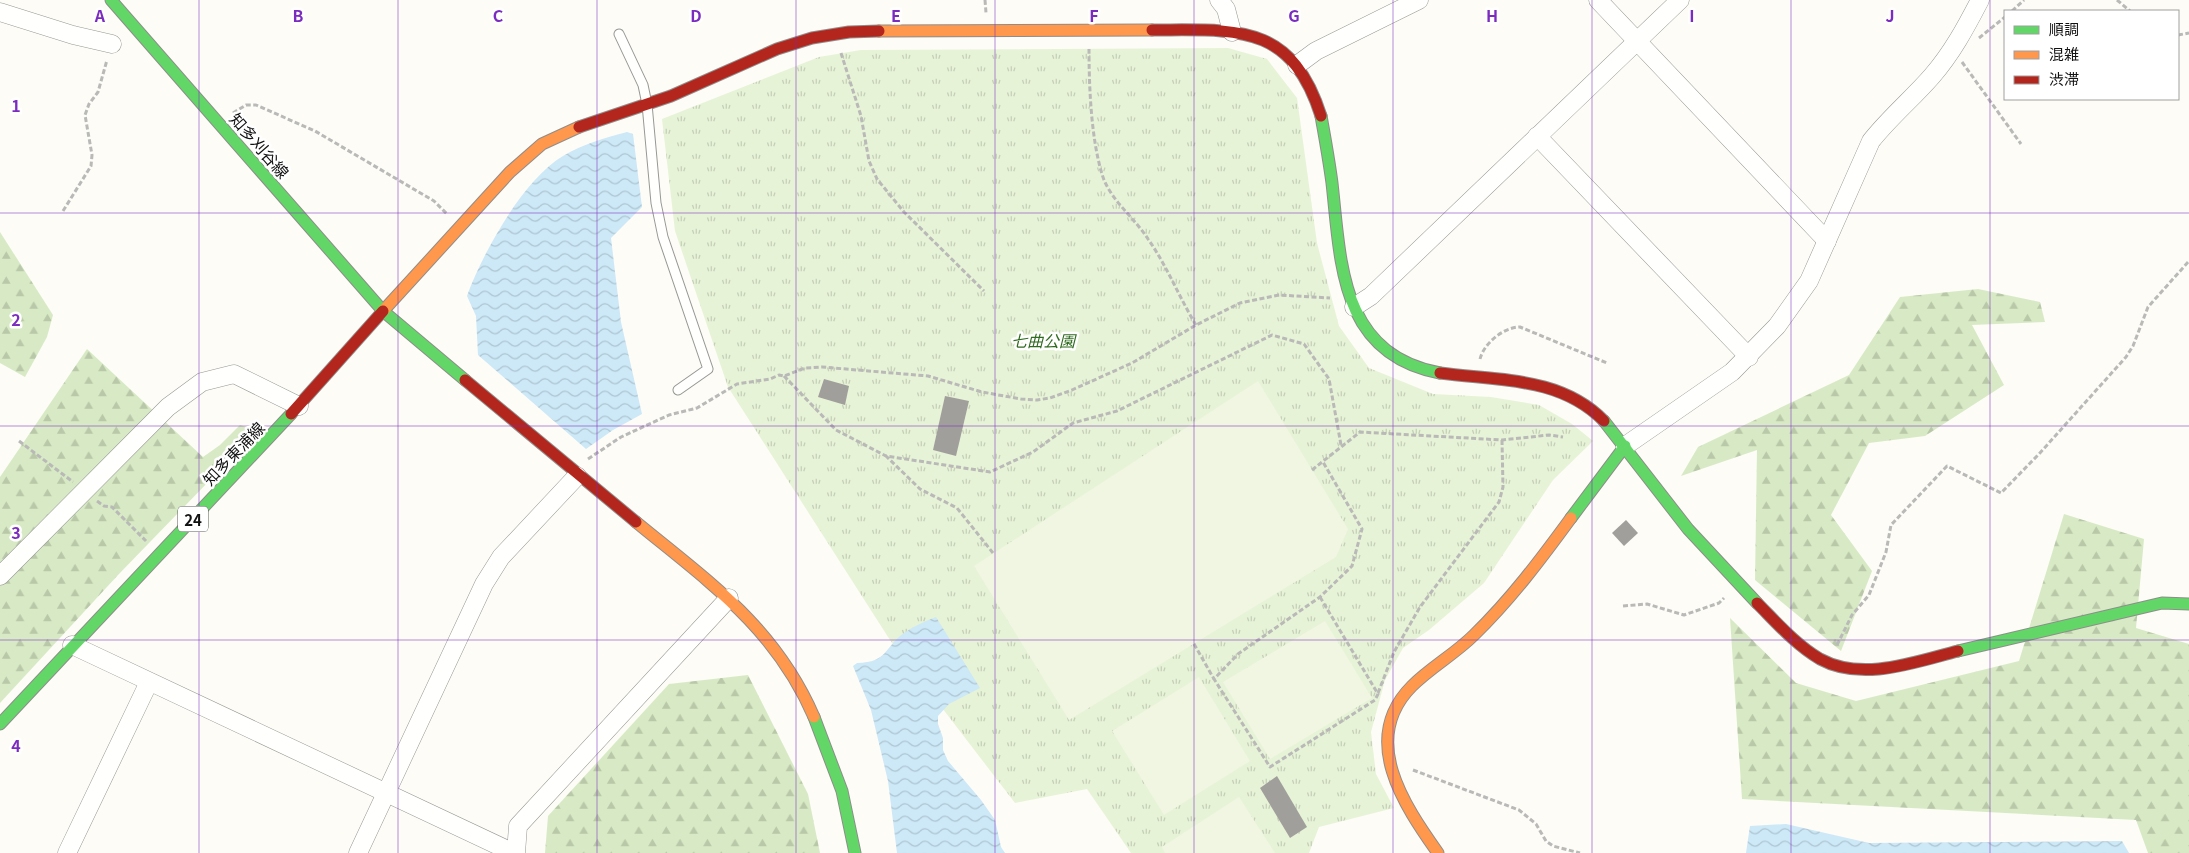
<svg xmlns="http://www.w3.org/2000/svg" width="2189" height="853" viewBox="0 0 2189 853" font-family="Georgia,'Noto Sans JP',serif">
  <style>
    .forest { fill: url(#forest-firs) }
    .park { fill: url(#park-tufts) }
    .pitch { fill: #f0f6e1 }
    .water { fill: url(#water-waves) }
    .building { fill: #a19f9c }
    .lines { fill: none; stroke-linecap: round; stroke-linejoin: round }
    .lane-casing { stroke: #979795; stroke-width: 11 }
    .street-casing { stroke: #979795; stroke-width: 19 }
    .fast-casing { stroke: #8e8d8b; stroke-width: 13 }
    .slow-casing { stroke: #8e8d8b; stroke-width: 13 }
    .jam-casing { stroke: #8e8d8b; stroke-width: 13 }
    .path { stroke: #b9b9b8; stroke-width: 3; stroke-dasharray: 5 2.5; stroke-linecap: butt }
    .lane { stroke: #fffffe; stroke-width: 9 }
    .street { stroke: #fffffe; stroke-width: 18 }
    .fast { stroke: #63d668; stroke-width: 11 }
    .slow { stroke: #ff974d; stroke-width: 11 }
    .jam { stroke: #b3261e; stroke-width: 11 }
    .grid { fill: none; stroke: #7b2cbf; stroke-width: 1; stroke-opacity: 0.55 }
    .labels { text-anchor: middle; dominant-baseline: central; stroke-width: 5; stroke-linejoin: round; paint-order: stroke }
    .shield { fill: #fff; stroke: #585858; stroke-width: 1 }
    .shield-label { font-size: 15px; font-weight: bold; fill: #111 }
    .street-label { font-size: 16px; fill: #111; stroke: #fff }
    .park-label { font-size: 16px; font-style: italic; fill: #2f6b1f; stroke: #fff }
    .grid-label { font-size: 16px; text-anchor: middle; font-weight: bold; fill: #7b2cbf; stroke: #fff; stroke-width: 5; stroke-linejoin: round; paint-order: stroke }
  </style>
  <defs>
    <pattern id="forest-firs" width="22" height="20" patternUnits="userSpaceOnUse" patternTransform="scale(1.25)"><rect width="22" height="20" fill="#d8eac5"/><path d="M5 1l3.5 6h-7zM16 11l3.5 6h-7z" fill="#b8c8a8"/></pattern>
    <pattern id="park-tufts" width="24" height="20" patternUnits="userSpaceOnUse" patternTransform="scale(1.25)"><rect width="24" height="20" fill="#e7f3d7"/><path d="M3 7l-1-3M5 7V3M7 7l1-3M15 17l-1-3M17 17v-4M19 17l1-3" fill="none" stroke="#c5cfb8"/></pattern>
    <pattern id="water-waves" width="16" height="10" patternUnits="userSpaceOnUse" patternTransform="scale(1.25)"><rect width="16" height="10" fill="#cde8f7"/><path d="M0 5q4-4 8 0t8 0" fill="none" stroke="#afc6d3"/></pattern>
  </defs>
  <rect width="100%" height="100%" fill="#fdfcf7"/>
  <g class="forest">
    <path d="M0,232l53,83 -6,22 -22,40 -25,-14z"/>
    <path d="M1978,289l62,13 5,20 -73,3 32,60 -79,51 -56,7 -38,72 41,56 -31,80 -86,-71 2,-130 -76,26 17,-29 151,-72 51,-78z"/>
    <path d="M87,349l116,108 17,-12 20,-20 9,3 -6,18 -125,129 -118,128v-226z"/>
    <path d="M2064,514l80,25 -8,89 53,16v209h-41l-12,-33 -394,-21 -12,-181 66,65 60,18 163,-40z"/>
    <path d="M748,675l60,119 12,59h-275l3,-37 121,-132z"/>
  </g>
  <path class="park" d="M1228,48l39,11 30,39 20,145 22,83 30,42 64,26 58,3 48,8 33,19 21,17 -40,39 -69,103 -55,47 -26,18 -18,32 -14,52 5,42 18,34 -75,19 -10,26h-178l-44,-64 -72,14 -125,-163 -162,-253 -53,-156 -13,-112 157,-62 42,-7z"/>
  <g class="pitch">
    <path d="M1258,381l90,148 -12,28 -267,163 -95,-154z"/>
    <path d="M1325,621l47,77 -102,61 -47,-77z"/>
    <path d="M1199,677l51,84 -86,54 -52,-84z"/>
    <path d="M1239,797l36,56h-110l-3,-6z"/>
  </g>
  <g class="water">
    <path d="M627,132l6,2 9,73 -31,31 10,84 21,92 -29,16 -27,19 -108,-94 -2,-39 -9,-20c16,-44 56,-116 96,-140 20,-12 42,-18 64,-24z"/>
    <path d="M936,617l44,71 -31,16 -11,12v8l5,14v12l5,11 33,39 14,20 6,27 4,6h-108l-9,-72 -17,-71 -18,-44 4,-3c32,-1 26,-15 47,-30 10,-7 21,-12 32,-16z"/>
    <path d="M1786,824l83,19 253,-2 7,12h-383l4,-27z"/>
  </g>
  <g class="building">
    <path d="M824,379l25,7 -4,19 -27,-8z"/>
    <path d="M945,396l24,5 -13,55 -23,-6z"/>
    <path d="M1626,520l12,13 -14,13 -12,-13z"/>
    <path d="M1277,776l30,51 -17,11 -30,-50z"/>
  </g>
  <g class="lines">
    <g class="lane-casing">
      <path id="lane" d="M619,34l24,51 4,19 9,99 7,34 45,132 -30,21"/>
    </g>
    <g class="street-casing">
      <g id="street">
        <path d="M1219,0l7,9 6,23"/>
        <path d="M1598,0l229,241"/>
        <path d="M0,12l73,23 39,9"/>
        <path d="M1297,65l19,-14 103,-51"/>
        <path d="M1537,136l212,221"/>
        <path d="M1354,307l17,-11 309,-296"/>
        <path d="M1625,446l107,-74 45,-46 32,-45 62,-140c19,-24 42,-43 61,-65 20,-23 34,-49 48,-76"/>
        <path d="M0,576l168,-169 34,-25 32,-8 65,32"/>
        <path d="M72,645l442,208"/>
        <path d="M67,853l82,-171"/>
        <path d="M358,853l126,-269 17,-27 76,-81"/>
        <path d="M516,853l2,-27 211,-228"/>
      </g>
    </g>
    <g class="fast-casing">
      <g id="fast">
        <path d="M111,0l272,311 82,69"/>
        <path d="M1321,116c4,22 8,44 11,67 9,81 8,171 108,190"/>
        <path d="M1604,421l84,108 69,74"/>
        <path d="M1571,518l54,-72"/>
        <path d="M1958,651l204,-48 27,1"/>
        <path d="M814,717l28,74 13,62"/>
        <path d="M0,724l291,-310"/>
      </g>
    </g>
    <g class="slow-casing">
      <g id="slow">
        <path d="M879,31l273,-1"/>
        <path d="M383,311l127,-139 32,-28 37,-17"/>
        <path d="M636,522c73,60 139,105 178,195"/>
        <path d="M1438,853c-34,-48 -79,-114 -26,-167 19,-19 43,-32 62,-51 37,-36 67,-76 97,-117"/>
      </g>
    </g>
    <g class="jam-casing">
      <g id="jam">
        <path d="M1152,30c84,0 139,-8 169,86"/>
        <path d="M579,127l92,-31 106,-47 35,-11 37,-6 30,-1"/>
        <path d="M1440,373c58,8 120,3 164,48"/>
        <path d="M465,380l171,142"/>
        <path d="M291,414l92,-103"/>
        <path d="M1757,603c19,19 39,42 63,56 42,23 95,3 138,-8"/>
      </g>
    </g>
    <g class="path">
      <path d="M985,0l1,13"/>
      <path d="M2117,0l13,11"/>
      <path d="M2012,11l12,-11"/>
      <path d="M2178,35l11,-2"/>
      <path d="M1979,38l26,-21"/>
      <path d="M1089,49c0,37 2,89 13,125 7,25 32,43 46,65 19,27 31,58 48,86"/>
      <path d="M841,53l20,63 8,45 8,18 27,33 80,79"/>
      <path d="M1962,62l59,82"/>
      <path d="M233,113l13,-8h10l59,26 119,70 13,13"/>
      <path d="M63,211l28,-45 1,-11 -7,-40 4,-11 9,-12 9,-32"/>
      <path d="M1480,359c4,-16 24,-32 40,-32l87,36"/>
      <path d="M784,376l52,54 50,26"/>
      <path d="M19,441l54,41"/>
      <path d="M588,459l33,-22 48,-22 28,-7 40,-24 33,-5 9,-4 5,1 21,-8 17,-1 106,9 54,16 39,7 16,1 13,-2 22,-8 60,-27 64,-38 44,-22 39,-8 51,3"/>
      <path d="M1312,470l48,-38 142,8 47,-5 14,2"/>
      <path d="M97,501l7,5 8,1 34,34"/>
      <path d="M993,553l-36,-45 -37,-19 -34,-33 104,16 43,-20 40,-29 44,-12 155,-76 32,9 25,35 12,66"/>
      <path d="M1320,597l58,97 -3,6 -105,67 -56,-88 24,-25 82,-57 32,-31 10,-37 -39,-67"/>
      <path d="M1623,606l24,-2 37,11 35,-12 5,-5"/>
      <path d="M1194,644l20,35"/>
      <path d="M1837,645l15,-30 17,-20 17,-43 5,-27 56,-59 54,27 38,-39 87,-97 7,-11 15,-39 41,-46"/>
      <path d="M1378,693l16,-41 26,-45 79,-105 4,-15 -1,-47"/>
      <path d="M1413,770l106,40 17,14 10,17 7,5 27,7"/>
    </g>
    <use href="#lane" class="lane"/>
    <use href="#street" class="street"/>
    <use href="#fast" class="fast"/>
    <use href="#slow" class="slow"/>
    <use href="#jam" class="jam"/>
  </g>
  <path class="grid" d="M199,0v853M398,0v853M597,0v853M796,0v853M995,0v853M1194,0v853M1393,0v853M1592,0v853M1791,0v853M1990,0v853M0,213h2189M0,426h2189M0,640h2189"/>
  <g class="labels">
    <rect class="shield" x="178" y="506.5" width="30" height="25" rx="4"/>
    <g class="shield-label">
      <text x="193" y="519">24</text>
    </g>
    <g class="street-label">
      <text transform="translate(260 145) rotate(49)">知多刈谷線</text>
      <text transform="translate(233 453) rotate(-46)">知多東浦線</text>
    </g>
    <g class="park-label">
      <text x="1043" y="340">七曲公園</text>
    </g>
  </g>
  <g class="grid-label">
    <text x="100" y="22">A</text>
    <text x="298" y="22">B</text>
    <text x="498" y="22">C</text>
    <text x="696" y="22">D</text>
    <text x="896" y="22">E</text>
    <text x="1094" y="22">F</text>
    <text x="1294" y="22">G</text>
    <text x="1492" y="22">H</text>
    <text x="1692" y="22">I</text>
    <text x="1890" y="22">J</text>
    <text x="16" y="112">1</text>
    <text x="16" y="326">2</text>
    <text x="16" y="539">3</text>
    <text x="16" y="752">4</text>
  </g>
  <rect x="2004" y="10" width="175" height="90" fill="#ffffff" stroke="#a0a0a0"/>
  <rect x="2014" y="26" width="25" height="8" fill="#63d668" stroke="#a0a0a0"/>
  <text x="2049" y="35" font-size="15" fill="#111111">順調</text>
  <rect x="2014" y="51" width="25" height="8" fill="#ff974d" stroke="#a0a0a0"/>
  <text x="2049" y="60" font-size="15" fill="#111111">混雑</text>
  <rect x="2014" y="76" width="25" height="8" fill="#b3261e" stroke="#a0a0a0"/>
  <text x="2049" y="85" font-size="15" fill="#111111">渋滞</text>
</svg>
